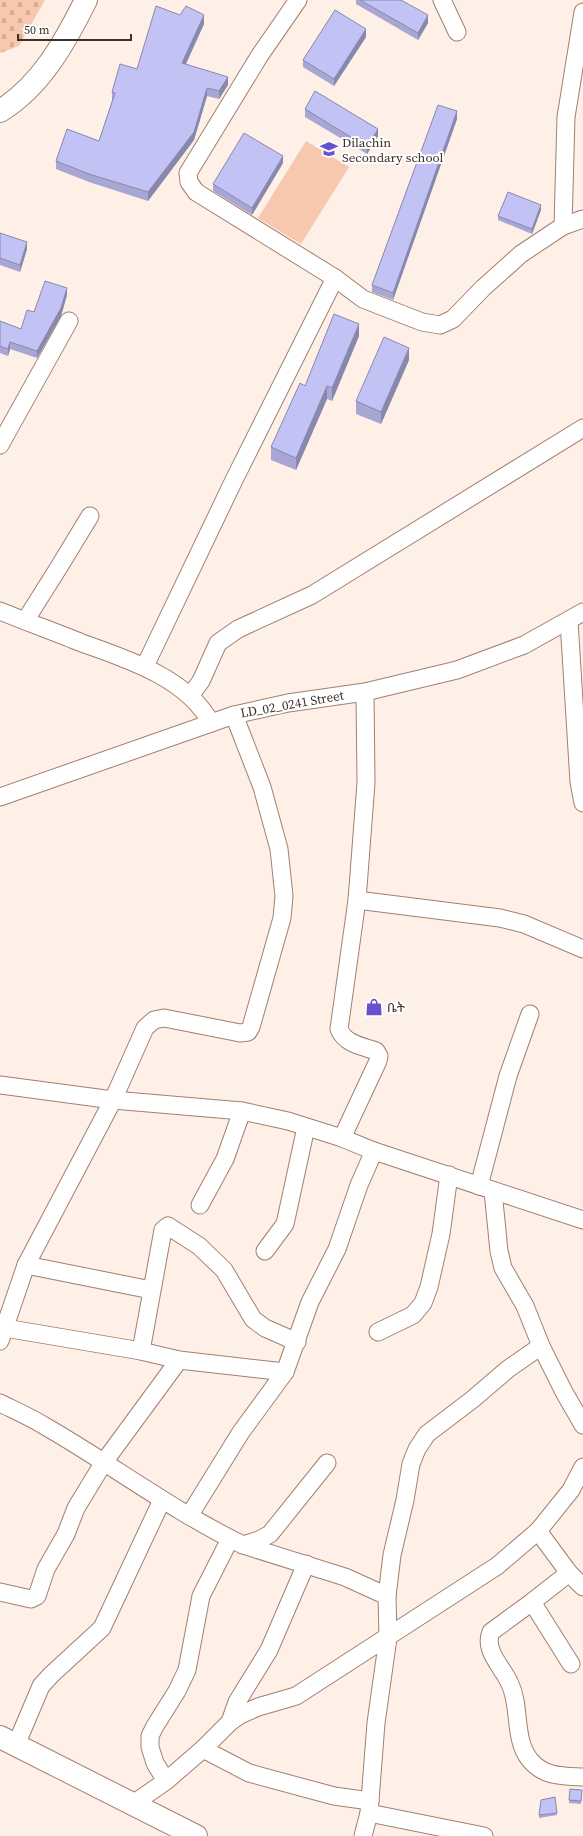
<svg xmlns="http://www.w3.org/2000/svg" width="583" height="1836" viewBox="0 0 583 1836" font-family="'Source Serif 4','Noto Sans Ethiopic',serif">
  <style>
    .cemetery { fill: url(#cemetery-stones) }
    .pitch { fill: #f7c7ae }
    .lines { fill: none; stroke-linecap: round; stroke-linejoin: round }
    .street-casing { stroke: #a1806f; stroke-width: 19 }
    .secondary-casing { stroke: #a1806f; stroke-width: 24 }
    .street { stroke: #fff; stroke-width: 17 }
    .secondary { stroke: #fff; stroke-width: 22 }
    .wall { fill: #a8a7d3 }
    .shaded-wall { fill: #8888ac }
    .building { fill: #c3c2f5; stroke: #8888ac }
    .labels { text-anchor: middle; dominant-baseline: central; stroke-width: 4; stroke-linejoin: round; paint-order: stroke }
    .poi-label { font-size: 13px; fill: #3d3028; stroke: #fff; text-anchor: start }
    .street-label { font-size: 13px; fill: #3d3028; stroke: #fff }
  </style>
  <defs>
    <pattern id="cemetery-stones" width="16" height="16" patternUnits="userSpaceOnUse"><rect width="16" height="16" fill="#f7c7ae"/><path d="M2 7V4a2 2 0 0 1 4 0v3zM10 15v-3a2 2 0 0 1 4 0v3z" fill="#d5ab96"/></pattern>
  </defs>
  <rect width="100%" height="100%" fill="#feefe7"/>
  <path class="cemetery" d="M0,0h45l-26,46 -19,7z"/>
  <path class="pitch" d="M306,141l43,26 -48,77 -43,-26z"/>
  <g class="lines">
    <g class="street-casing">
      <g id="street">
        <path d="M298,0l-38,55 -72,118 1,9 7,10 139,86 28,21 59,23 18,3 13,-6 30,-31 38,-34 42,-28 20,-7"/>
        <path d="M442,0l15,32"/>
        <path d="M563,226l3,-109 17,-105"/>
        <path d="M0,445l69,-124"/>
        <path d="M0,611c27,11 55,21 82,32 45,16 105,35 129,80"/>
        <path d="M25,621l34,-54 31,-51"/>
        <path d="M569,621l10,161 4,21"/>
        <path d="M145,666l89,-186 101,-202"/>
        <path d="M365,692l1,91 -9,117 143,18 24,6 59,25"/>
        <path d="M190,696l11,-15 17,-38 20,-14 74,-34 271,-167"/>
        <path d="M0,797l234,-82 54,-12 77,-11 92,-22 67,-25 59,-33"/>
        <path d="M0,1085l113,15 129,11 46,10 54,17 32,13 209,69"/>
        <path d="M342,1138l36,-77 1,-5 -3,-5c-14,-5 -31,-7 -37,-22l18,-129"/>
        <path d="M479,1186l29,-110 22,-62"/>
        <path d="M493,1191l6,60 4,17 22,38 16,40 23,46 19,33"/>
        <path d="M200,1205l25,-46 17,-48"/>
        <path d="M265,1251l20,-27 21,-97"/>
        <path d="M26,1265l125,25"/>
        <path d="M5,1328l136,23 38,9 106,12"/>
        <path d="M378,1332l35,-17 10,-12 6,-16 12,-53 8,-59"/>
        <path d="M0,1341l26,-76 87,-165 32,-72 9,-8 10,-2 76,15 8,-1 3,-5 31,-109 2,-22 -5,-47 -17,-62 -28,-72"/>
        <path d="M141,1351l22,-121 5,-4 31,20 25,24 29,49 12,9 32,14"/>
        <path d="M0,1403c14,7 30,14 43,22 68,39 130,86 200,120l102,32 42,19 1,42 -12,85 -7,90 -6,23"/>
        <path d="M189,1516l52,-84 44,-60 25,-70 27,-53 22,-64 15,-34"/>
        <path d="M538,1531l33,-41 12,-23"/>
        <path d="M243,1545l16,-5 11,-6 57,-71"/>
        <path d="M569,1573l-37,29 -41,30c-8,19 12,35 19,52 11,23 3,55 20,76 14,17 32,16 53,17"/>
        <path d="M0,1592l31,7 6,-3 9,-27 20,-35 10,-26 28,-46 75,-102"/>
        <path d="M387,1596l5,-41 13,-55 6,-36 6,-15 10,-15 46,-35 35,-30 33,-23"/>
        <path d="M532,1602l39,62"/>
        <path d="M230,1722l10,-7 18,-8 38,-11 201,-130 41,-35 31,42 14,14"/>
        <path d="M16,1745l25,-59 10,-11 51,-47 60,-128"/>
        <path d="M203,1749l46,24 85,23 36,5"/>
        <path d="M166,1781l-11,-18 -5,-16v-11l5,-10 22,-35 10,-21 14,-74 29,-57"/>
        <path d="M133,1804l33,-23 37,-32 27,-27 7,-20 32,-52 37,-86"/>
        <path d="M369,1813l115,23"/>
      </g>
    </g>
    <g class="secondary-casing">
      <g id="secondary">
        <path d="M0,111c41,-25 65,-69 86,-111"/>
        <path d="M0,1737l196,99"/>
      </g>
    </g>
    <use href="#street" class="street"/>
    <use href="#secondary" class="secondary"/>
  </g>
  <g class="wall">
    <path d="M356,0h45l27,23 -10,17 -62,-36z"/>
    <path d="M204,24l-18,40 42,21 -9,14 -12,-3 -13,44 -46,61 -59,-19 -33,-13v-8l43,-20 13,-40v-9l25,-23z"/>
    <path d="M366,37l-32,49 -31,-19v-7z"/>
    <path d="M305,109l73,27 -11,18 -62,-37z"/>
    <path d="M457,119l-64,181 -21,-8v-7z"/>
    <path d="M283,163l-31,52 -39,-24v-7z"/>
    <path d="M541,210l-9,24 -34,-14v-4z"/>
    <path d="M0,233l27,16 -7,23 -20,-7z"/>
    <path d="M67,295l-6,21 -24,42 -27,-9 -2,7 -8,-3v-32l21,8 13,-17z"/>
    <path d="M359,336l-27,65 -5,-2 -31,71 -25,-10v-13l34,-61z"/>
    <path d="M409,360l-28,64 -25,-10v-13z"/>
    <path d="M570,1789l12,1 -1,14 -12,-1z"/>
    <path d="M557,1813v2l-18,3v-3z"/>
  </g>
  <g class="shaded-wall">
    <path d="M204,15v9l-22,48v-9z"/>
    <path d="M428,15v8l-10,17v-7z"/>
    <path d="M366,29v8l-32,49v-7z"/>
    <path d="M228,77v8l-9,14v-8z"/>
    <path d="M207,88v8l-13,44 -46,61v-9z"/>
    <path d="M457,111v8l-64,181v-7z"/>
    <path d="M378,129v7l-11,18v-7z"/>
    <path d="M283,156v7l-31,52v-7z"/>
    <path d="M541,205v5l-9,24v-5z"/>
    <path d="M27,242v7l-7,23v-7z"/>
    <path d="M67,288v7l-6,21 -24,42v-7z"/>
    <path d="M359,324v12l-27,65v-13z"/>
    <path d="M10,342v7l-2,7v-7z"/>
    <path d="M409,348v12l-28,64v-12z"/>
    <path d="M327,386v13l-31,71v-12z"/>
  </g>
  <g class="building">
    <path d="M360,0h41l27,15 -10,18z"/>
    <path d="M156,6l24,9 6,-9 18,9 -22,48 46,14 -9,14 -12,-3 -13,44 -46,60 -59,-18 -33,-13 11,-32 32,12 16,-48 -3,-1 8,-28 17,5z"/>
    <path d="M335,10l31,19 -32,50 -31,-19z"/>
    <path d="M315,91l63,38 -11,18 -62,-38z"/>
    <path d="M438,105l19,6 -64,182 -21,-8z"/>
    <path d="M244,133l39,23 -31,52 -39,-24z"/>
    <path d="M508,192l33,13 -9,24 -34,-13z"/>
    <path d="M0,233l27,9 -7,23 -20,-7z"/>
    <path d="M45,281l22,7 -6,20 -24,43 -27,-9 -2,7 -8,-3v-25l21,8 6,-19 7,2z"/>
    <path d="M334,314l25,10 -27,64 -5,-2 -31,72 -25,-11 29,-64 5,3z"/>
    <path d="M384,337l25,11 -28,64 -25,-11z"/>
    <path d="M570,1789l12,1 -1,11 -12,-1z"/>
    <path d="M555,1797l2,16 -18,2 2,-15z"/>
  </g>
  <defs>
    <g id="school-bare" transform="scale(1.38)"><path d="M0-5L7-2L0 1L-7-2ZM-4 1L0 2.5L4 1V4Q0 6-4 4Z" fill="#6653cc" stroke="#fff" stroke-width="2.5" paint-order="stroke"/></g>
    <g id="shop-bare" transform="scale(1.38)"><path d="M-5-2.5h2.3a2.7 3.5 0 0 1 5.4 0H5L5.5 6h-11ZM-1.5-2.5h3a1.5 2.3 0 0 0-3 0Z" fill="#6653cc" stroke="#fff" stroke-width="2.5" paint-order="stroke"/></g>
  </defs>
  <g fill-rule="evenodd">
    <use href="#school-bare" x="329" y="149"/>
    <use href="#shop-bare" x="374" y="1007"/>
  </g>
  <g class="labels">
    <g class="poi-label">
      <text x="342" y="142">Dilachin<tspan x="342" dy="15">Secondary school</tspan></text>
      <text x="387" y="1007">ቤት</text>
    </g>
    <g class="street-label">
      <text transform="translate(292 704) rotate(-10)">LD_02_0241 Street</text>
    </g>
  </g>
  <path d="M18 34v6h113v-6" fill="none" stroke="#3d3028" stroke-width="2"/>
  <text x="24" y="34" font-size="12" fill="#3d3028" stroke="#ffffff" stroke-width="3" paint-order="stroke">50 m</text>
</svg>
